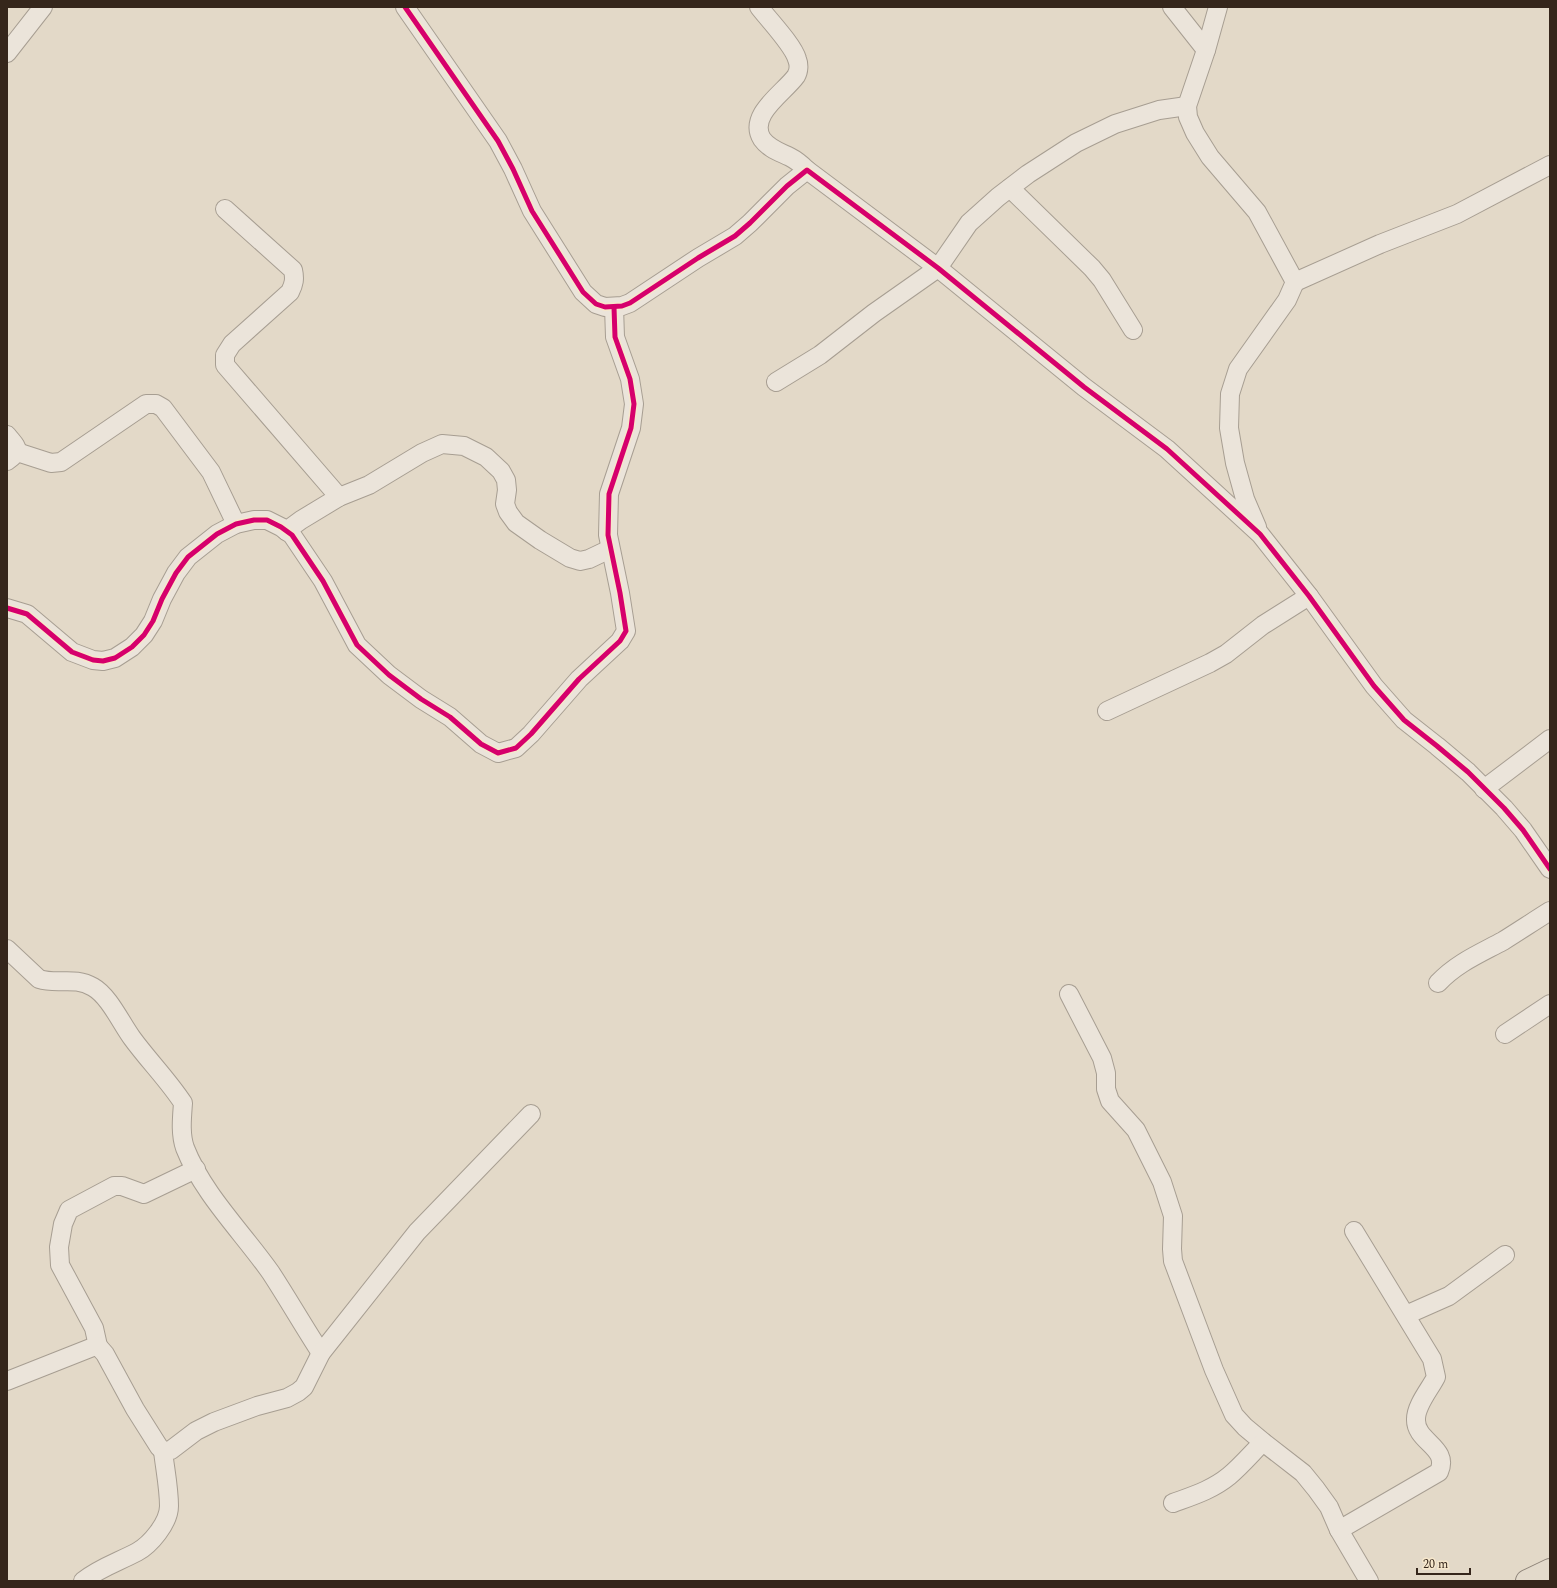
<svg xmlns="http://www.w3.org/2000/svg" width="1557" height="1588" viewBox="0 0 1557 1588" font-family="Spectral,serif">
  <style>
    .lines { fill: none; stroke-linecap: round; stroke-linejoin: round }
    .minor-casing { stroke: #a79e92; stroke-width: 20 }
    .major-casing { stroke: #8d8378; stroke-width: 24 }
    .minor { stroke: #ebe4da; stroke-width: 18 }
    .major { stroke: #e3dacb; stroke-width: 22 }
    .cycleway-casing { stroke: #f6e7cb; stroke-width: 8 }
    .cycleway { stroke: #d6006c; stroke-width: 5 }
  </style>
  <rect width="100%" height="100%" fill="#e3d9c8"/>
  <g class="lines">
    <g class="minor-casing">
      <g id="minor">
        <path d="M405,7l93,134 15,28 19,42 51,81 13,12 9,3 17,-1 8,-3 68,-45 37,-22 15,-13 37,-37 20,-16 131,98 146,119 83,62 93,85 49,62 65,90 30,34 33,26 31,26 36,36 19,22 27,39"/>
        <path d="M759,7c10,13 34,38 38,52 2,5 2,12 -1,17 -11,16 -49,39 -34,63 7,10 18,13 28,18 6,3 12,8 17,13"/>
        <path d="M1172,7l34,43"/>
        <path d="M1218,7l-12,43 -19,56 1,11 7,16 15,24 47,55 38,70 -8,18 -49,69 -8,25 -1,34 6,35 10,36 12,28"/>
        <path d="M7,53l36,-46"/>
        <path d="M1010,188l82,80 10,12 31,50"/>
        <path d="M225,209l68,61c2,9 1,14 -3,22l-58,52 -7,11v10l114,132"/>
        <path d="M1295,282l85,-38 77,-30 93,-49"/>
        <path d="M776,382l44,-27 54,-42 64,-45 31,-45 29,-26 30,-23 48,-31 39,-19 44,-14 28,-4"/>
        <path d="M7,435c10,13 16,15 0,26"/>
        <path d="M17,452l34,11 10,-1 85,-58h10l7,4 48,64 25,52"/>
        <path d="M286,531l15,-11 38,-23 30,-12 53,-32 20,-9 22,2 22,11 15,14 5,9 1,10 -2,14 3,8 8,11 24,17 30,18 10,3 9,-2 21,-10"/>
        <path d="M7,608l20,6 45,38 21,8 10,1 12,-3 17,-11 12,-12 9,-14 9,-22 14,-26 12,-16 29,-23 19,-10 18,-4h13l14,7 11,8 31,46 34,64 32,30 32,24 29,18 31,27 17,9 18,-5 15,-14 48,-55 41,-38 6,-10 -6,-38 -12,-58 1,-41 22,-66 3,-24 -4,-25 -15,-42 -1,-30"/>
        <path d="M1107,711l103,-48 16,-9 37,-29 46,-29"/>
        <path d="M1484,789l66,-50"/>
        <path d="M7,949l32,30c19,6 35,-3 54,8 16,9 28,36 39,51 16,22 36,42 51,65 -1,14 -3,31 2,45 18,46 58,85 86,125 17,26 33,54 50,80"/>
        <path d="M1438,983c19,-20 41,-29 65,-42 16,-10 31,-20 47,-30"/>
        <path d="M1069,994l33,64 4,15v16l4,12 26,29 26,52 11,34 -1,33 1,12 41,109 20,45 11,12 18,15 40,31 13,16 13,18 10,23 30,51"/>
        <path d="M1505,1034l45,-30"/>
        <path d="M1406,1315l43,-19 56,-41"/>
        <path d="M98,1346l-4,-18 -34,-63 -1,-18 4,-23 6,-14 45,-24h8l22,8 52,-25"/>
        <path d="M7,1381l86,-34 5,-1 7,8 30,55 24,38 4,4 8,-1 25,-19 18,-9 43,-16 30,-8 11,-6 6,-5 17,-34 96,-121 114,-118"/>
        <path d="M1173,1503c19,-7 39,-13 56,-27 12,-10 23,-23 34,-34"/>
        <path d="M1339,1530l100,-58c11,-25 -24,-30 -23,-53 0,-14 14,-30 20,-42l-4,-18 -78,-128"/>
        <path d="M83,1581c16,-13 35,-19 54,-29 13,-7 32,-29 32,-46 0,-18 -4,-37 -6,-55"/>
      </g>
    </g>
    <g class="major-casing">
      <path id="major" d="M1527,1581l23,-11"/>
    </g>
    <use href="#minor" class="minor"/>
    <use href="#major" class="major"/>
    <g class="cycleway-casing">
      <g id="cycleway">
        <path d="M405,7l93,134 15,28 19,42 51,81 13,12 9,3 17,-1 8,-3 68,-45 37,-22 15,-13 37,-37 20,-16 131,98 146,119 83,62 93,85 49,62 65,90 30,34 33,26 31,26 36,36 19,22 27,39"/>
        <path d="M7,608l20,6 45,38 21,8 10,1 12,-3 17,-11 12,-12 9,-14 9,-22 14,-26 12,-16 29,-23 19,-10 18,-4h13l14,7 11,8 31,46 34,64 32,30 32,24 29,18 31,27 17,9 18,-5 15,-14 48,-55 41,-38 6,-10 -6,-38 -12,-58 1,-41 22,-66 3,-24 -4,-25 -15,-42 -1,-30"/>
      </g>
    </g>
    <use href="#cycleway" class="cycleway"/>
  </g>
  <rect width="1557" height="1588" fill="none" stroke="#35261b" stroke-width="16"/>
  <path d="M1417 1568v6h53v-6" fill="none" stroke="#35261b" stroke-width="2"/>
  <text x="1423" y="1568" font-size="12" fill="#35261b" stroke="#f6e7cb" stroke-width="3" paint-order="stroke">20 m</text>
</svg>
